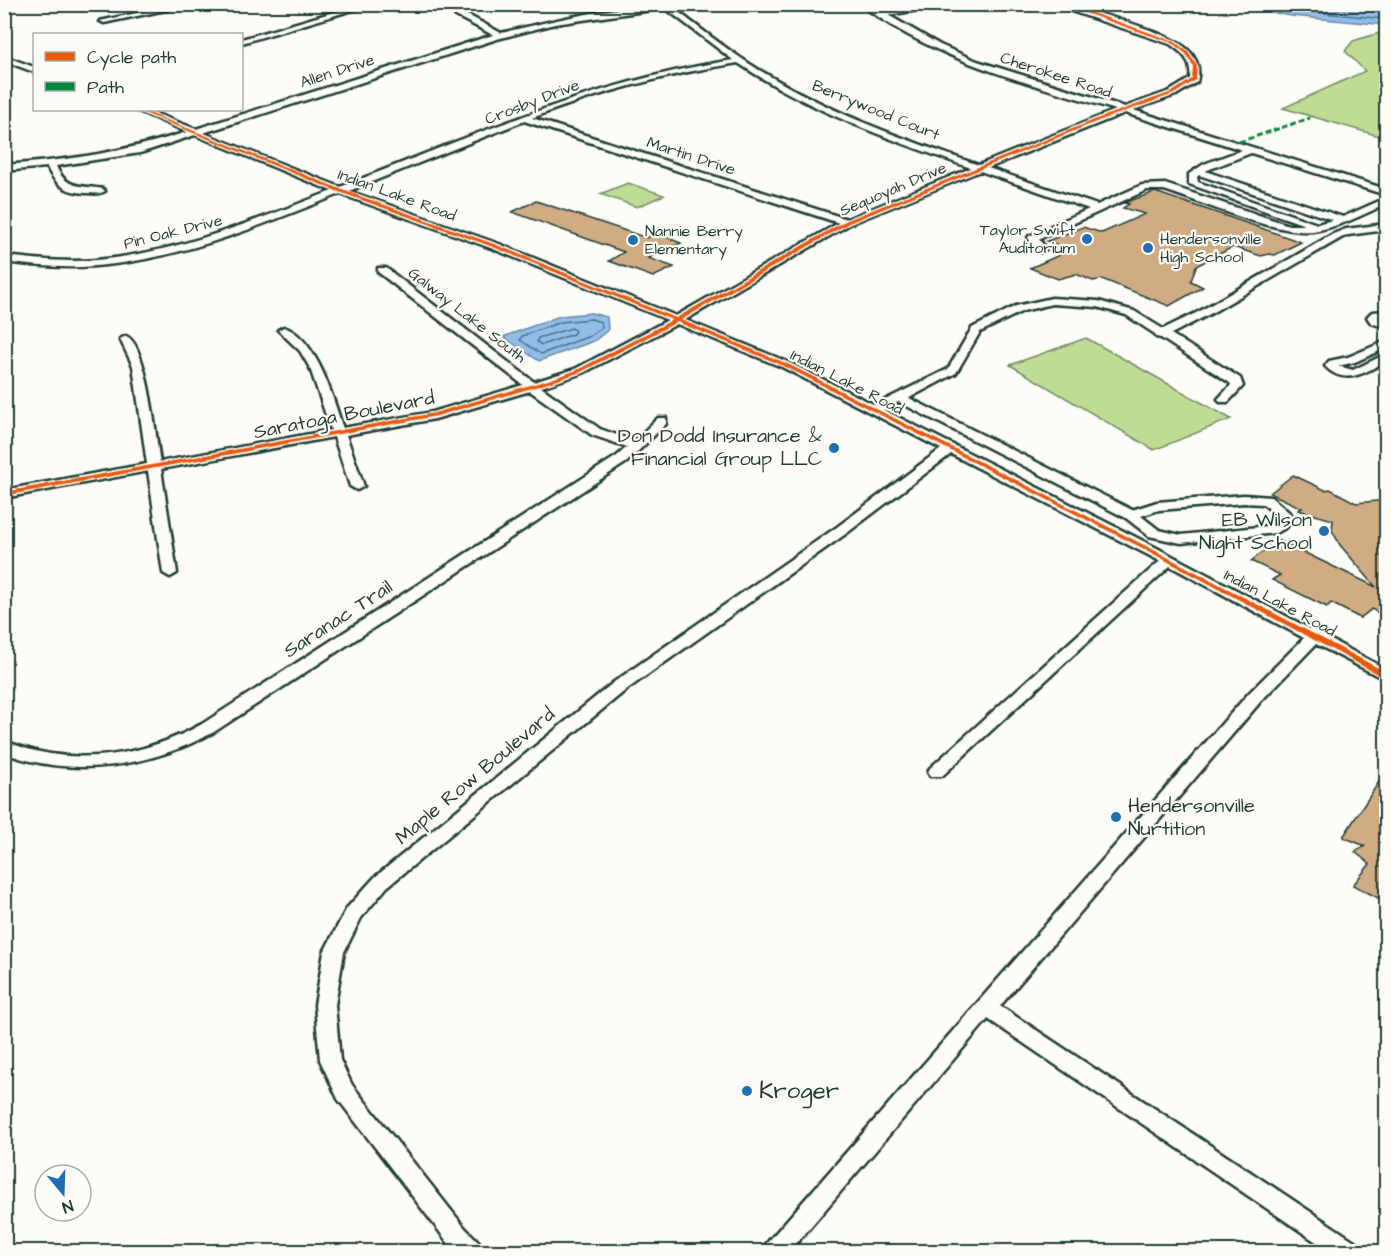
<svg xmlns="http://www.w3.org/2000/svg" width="1391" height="1256" viewBox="0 0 1391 1256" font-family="'Architects Daughter',sans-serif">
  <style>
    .green { fill: #bfdc94; stroke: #6f8c64; stroke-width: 1.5 }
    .water { fill: #92bdeb; stroke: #648aa2; stroke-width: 1.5 }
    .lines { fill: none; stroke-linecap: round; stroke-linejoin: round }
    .shore { stroke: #4d707d; stroke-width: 1.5 }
    .building { fill: #d1ac83; stroke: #1f3d34; stroke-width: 1.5 }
    .minor-casing { stroke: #1f3d34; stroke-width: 5 }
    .minor { fill: #fdfcf7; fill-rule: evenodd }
    .quiet { stroke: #00873e; stroke-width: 3; stroke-dasharray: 6 3; stroke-linecap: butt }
    .cycleway-casing { stroke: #fdfcf7; stroke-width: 3 }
    .cycleway { fill: #e8590c; fill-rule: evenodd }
    .poi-dot { fill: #1f6fb2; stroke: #fdfcf7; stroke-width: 2 }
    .labels { text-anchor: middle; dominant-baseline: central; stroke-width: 4.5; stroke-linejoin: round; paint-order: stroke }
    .far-street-label { font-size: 16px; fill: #1f3d34; stroke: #fdfcf7 }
    .far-poi-label { font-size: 16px; fill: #1f3d34; stroke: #fdfcf7; text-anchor: start }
    .street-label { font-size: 20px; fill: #1f3d34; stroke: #fdfcf7 }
    .poi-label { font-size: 20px; fill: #1f3d34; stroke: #fdfcf7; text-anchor: end }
    .near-poi-label { font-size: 24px; fill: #1f3d34; stroke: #fdfcf7; text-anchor: start }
  </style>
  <rect width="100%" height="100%" fill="#fdfcf7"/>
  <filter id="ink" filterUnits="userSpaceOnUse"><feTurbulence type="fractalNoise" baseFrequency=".0167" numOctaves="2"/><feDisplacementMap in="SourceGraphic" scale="12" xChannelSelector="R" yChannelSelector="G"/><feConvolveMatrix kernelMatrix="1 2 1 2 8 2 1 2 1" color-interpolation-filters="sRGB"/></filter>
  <g filter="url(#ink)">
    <g class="green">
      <path d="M1386,31v107l-103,-30 82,-37 -20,-20 8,-10z"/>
      <path d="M628,183l36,12 -27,12 -37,-13z"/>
      <path d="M1086,338l145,81 -77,31 -144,-85z"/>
    </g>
    <g class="water">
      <path d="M1236,5h150v20l-95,-9z"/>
      <path d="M591,313l16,4 1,13 -14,11 -55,20 -36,-24 57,-21z"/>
    </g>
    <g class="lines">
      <g class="shore">
        <path d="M1266,4l26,6 94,9"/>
        <path d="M1317,4l69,7"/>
        <path d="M591,319l10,3 1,6 -12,8 -49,18 -21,-14 2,-4 39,-14z"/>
        <path d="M572,328l3,3 -2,3 -31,11 -5,-3 1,-4z"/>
      </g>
    </g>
    <g class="building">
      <path d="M1155,192l103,35 43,15 -26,13 -6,-1 -8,2 -28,-9 -37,19 -5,15 12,6 -34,19 -67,-27 -9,2 -17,-7 -18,5 -28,-11 41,-18 -24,-9 36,-14 19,6 43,-19 -22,-6 6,-4 -5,-1z"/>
      <path d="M536,201l111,37 9,-5 25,10 -33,15 26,9 -21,10 -44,-16 15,-9 -112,-40z"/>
      <path d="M1293,475l32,15 5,-1 26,14 30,-3v110l-6,4 -8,-5 -12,9 -29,-15 -4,4 -55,-27 8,-5 -29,-14 27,-21 98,47 -36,-42 -8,-15 1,-10 -35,-10 4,-2 -32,-15z"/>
      <path d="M1386,771v131l-33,-17 17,-21 -15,-12 10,-6 -22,-9z"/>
    </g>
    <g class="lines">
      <g class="minor-casing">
        <g id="minor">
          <path d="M178,4h16l-90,19 -4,-2z"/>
          <path d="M361,4h12l-131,39v-4z"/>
          <path d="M448,4h7l7,8 39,21c58,-14 121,-29 181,-29l-10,3c33,25 65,51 101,71 65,38 136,63 206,87l137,-55c-87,-27 -181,-49 -256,-106h9l13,8 51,-8h21l-66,11 52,30 37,16 148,46 45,-16 20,-12c2,-18 -6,-25 -20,-35l-120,-40h14c27,7 109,28 126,48 8,9 10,19 7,30l-21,13 -43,15 253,79v6l-135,-42 -46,18 138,46 43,-19v6c-23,11 -47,23 -73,27 -36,4 -111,-29 -149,-41h-17l-108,49 7,10 -5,3 -4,-1 -9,-13 1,-2 60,-27 -109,-38 -130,53 -165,96 105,43 85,42 73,-36 24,-41 44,-22 36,-8 46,3 36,10 29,18 37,-18 133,-77 13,-5 40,-5v6l-38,5 -7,3 -133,77 -37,19 69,44 3,8 -15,16h-8l-2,-3 13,-14 -1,-2 -69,-45 -5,-1 -1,-3 -29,-19 -29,-8 -45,-3 -29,7 -43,21 -24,41 -47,25 223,112 25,-8 87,-7 27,2 20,17 -4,13 -11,6 -95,10 -32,-7 -23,-18 -227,-116 -15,8 271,137 231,122v11l-70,-36 -55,57 -261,305 359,238 3,8h-31l-343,-233 -199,233h-26l3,-8 483,-551 55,-55 -134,-72 -228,210h-12l-2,-4 2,-4 230,-207 -209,-107 -104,79 -221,157 -239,197 -26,31 -17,34 -9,53 5,55 12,25 113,143 16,16 3,8h-27l-8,-8 -111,-145 -18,-39 -5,-55 9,-53 23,-44 28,-31 239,-195 223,-155 104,-78 -159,-82 -105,-43 -94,49 -42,14 59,42 34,12 24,-23h8v6l-39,38 -413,270c-64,35 -140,47 -210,21v-12c13,4 24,9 36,11 56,12 114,-1 162,-28l415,-268 10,-9 -35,-12 -62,-44 -95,28 -89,16 18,51 -7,4 -7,-4 -16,-49 -173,32 16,104 -7,4 -7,-4 -15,-102 -144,27v-8l143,-26 -14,-98 -13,-27 6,-3c21,7 30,102 34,126l171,-32 -21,-62 -10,-17 -22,-21 6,-3c33,11 49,72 59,101l90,-16 90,-27 -145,-113v-4h8l148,114 41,-13 93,-49 -177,-72 -151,-54c-78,31 -159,65 -244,72 -31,3 -61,0 -92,-4v-6c31,3 61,7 92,4 82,-7 160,-40 236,-69l-137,-56 -55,18 -84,13c10,24 26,19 47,23l2,2c-6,4 -12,2 -19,2 -20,-1 -31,-8 -39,-26l-43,4v-6c67,-5 120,-13 183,-33l-51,-22h10l50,19 297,-94 -37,-19zM665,8l68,52c-138,21 -263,77 -393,127l-137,-54 294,-94 58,-15zM738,63c71,48 153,77 233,105l-124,51 -315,-101c67,-26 135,-44 206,-55zM1125,113l117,37 -38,14 -15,10v10l116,41h-16l-124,-41 -23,1 -45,20 -109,-37zM524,121l315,102 -163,93 -177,-72 -150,-53zM1199,175l134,45 -16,4 -119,-42 -1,-5zM1244,503l19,1 14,11 -1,7 -8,4 -87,9 -22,-5 -18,-14 18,-6z"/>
          <path d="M4,56l30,11v5l-30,-11z"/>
          <path d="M1386,311v6l-8,1 8,3v7l-15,-5 -4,-6 5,-5z"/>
          <path d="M1386,341v7l-31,14 -17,4 15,4 33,-16v7c-20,11 -41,26 -61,5l4,-5 19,-4z"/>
        </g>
      </g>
      <use href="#minor" class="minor"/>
      <path class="quiet" d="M1239,142l71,-24"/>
      <g class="cycleway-casing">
        <path id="cycleway" d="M1052,4h7l28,7 87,30 14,11 9,14 -1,14 -22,14 -73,26 -252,103 -168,97 107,44 364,185 234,123v5h-3l-235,-126 -364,-185 -107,-44 -96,50 -29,10 -115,34 -433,80v-4l430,-79 114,-33 29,-10 95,-50 -179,-73 -154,-55 -200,-81 -1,-1h4l201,80 154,55 179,73 169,-97 254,-103 73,-26 20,-13 1,-13 -7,-12 -14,-11 -87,-30z"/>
      </g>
      <use href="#cycleway" class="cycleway"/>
    </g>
  </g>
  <g class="poi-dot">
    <circle cx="1087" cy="239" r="6"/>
    <circle cx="633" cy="240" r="6"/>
    <circle cx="1148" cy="248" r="6"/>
    <circle cx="834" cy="448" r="6"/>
    <circle cx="1324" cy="531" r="6"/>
    <circle cx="1116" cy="817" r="6"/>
    <circle cx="747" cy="1091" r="6"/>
  </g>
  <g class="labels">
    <g class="far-street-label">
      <text transform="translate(337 71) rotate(-18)">Allen Drive</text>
      <text transform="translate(1056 75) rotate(18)">Cherokee Road</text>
      <text transform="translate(532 102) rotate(-21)">Crosby Drive</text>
      <text transform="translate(876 110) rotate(22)">Berrywood Court</text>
      <text transform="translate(691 156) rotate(18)">Martin Drive</text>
      <text transform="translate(893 189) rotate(-23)">Sequoyah Drive</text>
      <text transform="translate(397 195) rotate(20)">Indian Lake Road</text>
      <text transform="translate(173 232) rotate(-14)">Pin Oak Drive</text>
      <text transform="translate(467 315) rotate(38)">Galway Lake South</text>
      <text transform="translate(847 382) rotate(27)">Indian Lake Road</text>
      <text transform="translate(1280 603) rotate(28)">Indian Lake Road</text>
    </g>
    <g class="far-poi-label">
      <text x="1075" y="230" text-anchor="end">Taylor Swift<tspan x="1075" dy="18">Auditorium</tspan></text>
      <text x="645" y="231">Nannie Berry<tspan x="645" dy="18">Elementary</tspan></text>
      <text x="1160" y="239">Hendersonville<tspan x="1160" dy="18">High School</tspan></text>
    </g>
    <g class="street-label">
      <text transform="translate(344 415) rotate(-11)">Saratoga Boulevard</text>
      <text transform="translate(338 619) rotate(-33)">Saranac Trail</text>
      <text transform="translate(475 776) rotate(-40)">Maple Row Boulevard</text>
    </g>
    <g class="poi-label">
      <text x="822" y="436">Don Dodd Insurance &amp;<tspan x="822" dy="23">Financial Group LLC</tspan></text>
      <text x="1312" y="520">EB Wilson<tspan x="1312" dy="23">Night School</tspan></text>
      <text x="1128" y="806" text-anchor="start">Hendersonville<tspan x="1128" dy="23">Nurtition</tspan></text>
    </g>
    <g class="near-poi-label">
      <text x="759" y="1091">Kroger</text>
    </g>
  </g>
  <rect width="1391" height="1256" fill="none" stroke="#fdfcf7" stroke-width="24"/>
  <rect x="12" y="12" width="1367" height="1232" fill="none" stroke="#1f3d34" stroke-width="2" filter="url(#ink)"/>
  <rect x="33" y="33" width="210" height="78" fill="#fdfcf7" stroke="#a4b0a9" stroke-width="1.5"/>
  <rect x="45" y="52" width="30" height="9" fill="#e8590c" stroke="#a4b0a9" stroke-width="1.5"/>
  <text x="87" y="63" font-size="18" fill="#1f3d34">Cycle path</text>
  <rect x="45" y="82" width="30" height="9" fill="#00873e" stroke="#a4b0a9" stroke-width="1.5"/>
  <text x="87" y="93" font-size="18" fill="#1f3d34">Path</text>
  <g transform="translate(63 1193) rotate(161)"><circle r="28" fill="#fdfcf7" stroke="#a4b0a9" stroke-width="1.5"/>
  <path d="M0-4.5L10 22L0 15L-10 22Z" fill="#1f6fb2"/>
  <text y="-9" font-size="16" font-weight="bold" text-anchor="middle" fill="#1f3d34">N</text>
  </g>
</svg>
